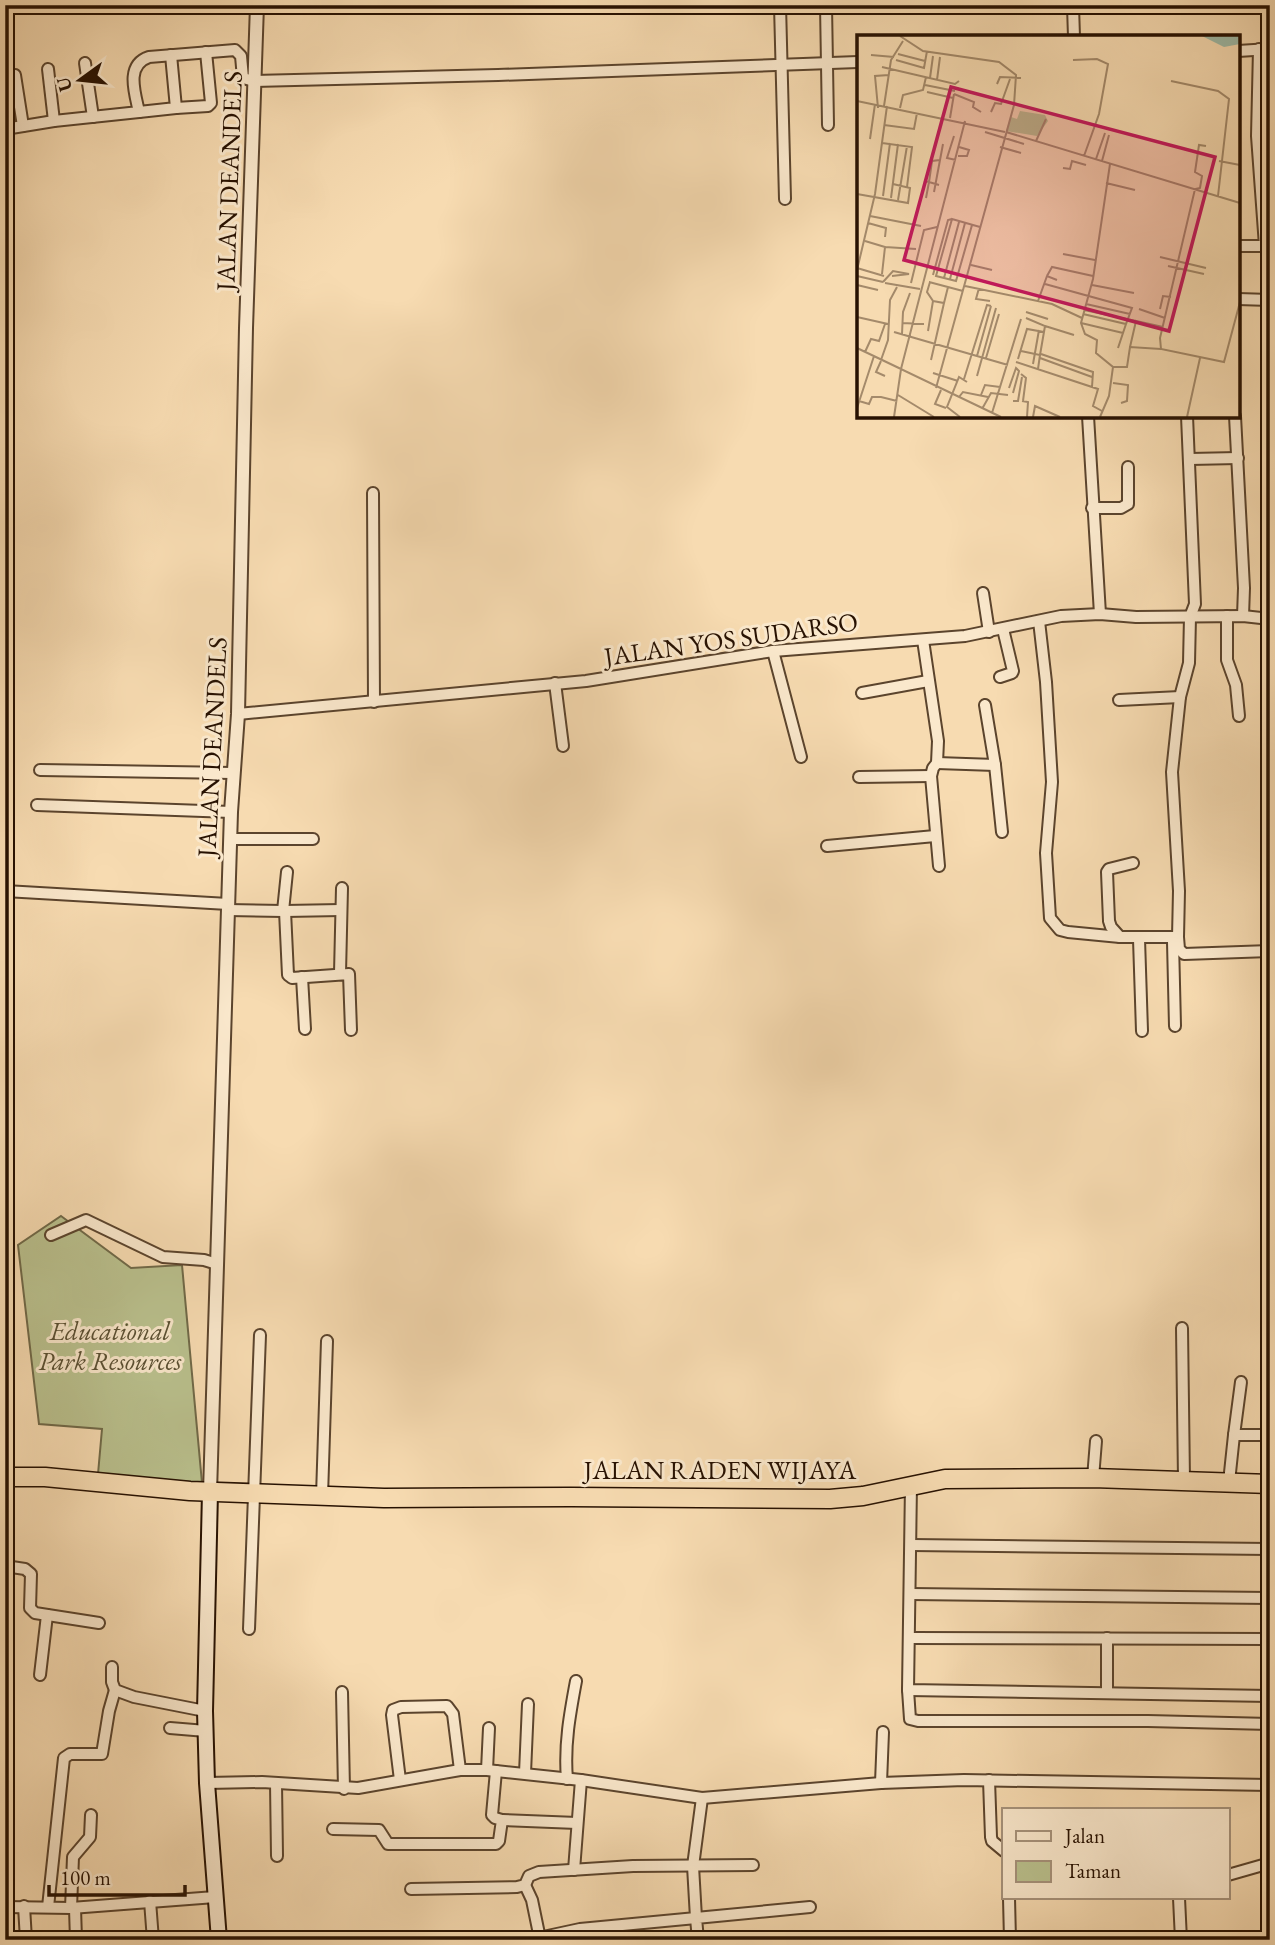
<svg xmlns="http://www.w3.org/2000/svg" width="1275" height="1945" viewBox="0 0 1275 1945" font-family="'EB Garamond',serif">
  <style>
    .green { fill: #bac18e; stroke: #706948; stroke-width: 2 }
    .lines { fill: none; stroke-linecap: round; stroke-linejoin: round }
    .minor-casing { stroke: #5b442d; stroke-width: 14 }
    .tertiary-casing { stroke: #5b442d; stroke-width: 16 }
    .secondary-casing { stroke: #271101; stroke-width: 18 }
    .trunk-casing { stroke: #271101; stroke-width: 21 }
    .minor { stroke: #fae8cc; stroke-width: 10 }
    .tertiary { stroke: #fae8cc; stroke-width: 12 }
    .secondary { stroke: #fae8cc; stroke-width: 14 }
    .trunk { stroke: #f7dbb1; stroke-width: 18 }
    .labels { text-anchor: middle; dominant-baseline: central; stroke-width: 6; stroke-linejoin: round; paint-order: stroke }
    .street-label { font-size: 26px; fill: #271101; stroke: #fae8cc }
    .park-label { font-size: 26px; font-style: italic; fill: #5a4f32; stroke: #fae8cc }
    .inset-road { fill: none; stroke: #a48a6b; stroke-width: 2 }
    .view { fill: #c2185b; fill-opacity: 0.15; stroke: #c2185b; stroke-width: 3.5 }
    .inset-edge { fill: none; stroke: #271101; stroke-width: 3.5 }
  </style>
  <rect width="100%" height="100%" fill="#f7dbb1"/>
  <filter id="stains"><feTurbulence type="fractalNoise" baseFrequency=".00286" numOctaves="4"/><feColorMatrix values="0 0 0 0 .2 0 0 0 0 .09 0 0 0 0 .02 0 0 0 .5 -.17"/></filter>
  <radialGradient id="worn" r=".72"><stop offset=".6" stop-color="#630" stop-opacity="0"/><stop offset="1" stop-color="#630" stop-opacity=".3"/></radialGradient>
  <path class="green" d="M61,1216l70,52 51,-3 20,218 -104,-9 4,-45 -63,-5 -21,-179z"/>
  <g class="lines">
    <g class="minor-casing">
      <g id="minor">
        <path d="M780,5l5,194"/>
        <path d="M826,5l2,120"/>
        <path d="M1073,6l1,31"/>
        <path d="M1259,49l-2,87 8,110h5"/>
        <path d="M1238,51l32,-2"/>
        <path d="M85,63l8,54"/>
        <path d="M48,69l6,52"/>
        <path d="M15,75l8,51"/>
        <path d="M176,108l32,-2 3,-3 -5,-51"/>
        <path d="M139,112l37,-4 -5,-53"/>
        <path d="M5,129l49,-8 85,-9c-4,-19 -14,-47 10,-55l86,-7 6,6 2,22 11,3 244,-6 360,-13"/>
        <path d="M1238,246h27"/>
        <path d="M1238,299l32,1"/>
        <path d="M1088,416l12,198"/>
        <path d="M1235,416l9,172 -1,28"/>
        <path d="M1190,459l48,-1"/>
        <path d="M373,493l1,209"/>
        <path d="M1092,508h29l7,-4v-37"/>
        <path d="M983,593l6,39"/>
        <path d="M1227,616v44l9,25 3,31"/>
        <path d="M1039,621l7,61 6,100 -6,71 4,65 10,12 8,2 52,5"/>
        <path d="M923,640l15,101 -1,22 -4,5 -2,8 8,90"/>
        <path d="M773,651l28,106"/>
        <path d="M1000,677l12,-4 1,-2 -10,-42"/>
        <path d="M555,683l8,63"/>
        <path d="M862,693l66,-12"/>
        <path d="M1119,700l61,-3"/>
        <path d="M238,714l348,-33 187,-30 192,-15 96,-20 39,-2 36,3 107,-1 27,3"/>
        <path d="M937,763l58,2 -10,-60"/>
        <path d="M995,765l7,67"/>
        <path d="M40,770l193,3"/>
        <path d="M859,777l72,-1"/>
        <path d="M37,805l194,7"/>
        <path d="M230,839h83"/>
        <path d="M827,846l108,-10"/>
        <path d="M1133,863l-24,6 -2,3 2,49 2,6 9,10h58l1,12 5,5 86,-3"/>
        <path d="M287,872l-4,39h2l3,64 4,3 57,-4 2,56"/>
        <path d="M5,891l223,13"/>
        <path d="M228,910l55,1"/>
        <path d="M285,911l56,-1"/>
        <path d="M1178,937l1,-46 -7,-119 8,-75 9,-34 1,-46 5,-13 -8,-188"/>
        <path d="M1139,939l3,92"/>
        <path d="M1173,942l2,84"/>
        <path d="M340,973l2,-85"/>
        <path d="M302,977l3,52"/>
        <path d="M51,1235l35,-15 77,37 41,3 13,4"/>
        <path d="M1182,1328l2,152"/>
        <path d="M1234,1435l7,-53"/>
        <path d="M1093,1478l3,-37"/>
        <path d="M1229,1482l5,-47h36"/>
        <path d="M911,1485l-3,205 362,6"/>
        <path d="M322,1496l5,-155"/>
        <path d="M912,1545l358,4"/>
        <path d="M5,1566l20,3 6,5 -1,34 5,5 64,10"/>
        <path d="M911,1594l359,4"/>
        <path d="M249,1629l11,-294"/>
        <path d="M910,1638l360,1"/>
        <path d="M112,1667v15l3,8 19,7 71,14"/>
        <path d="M40,1675l7,-60"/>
        <path d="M908,1690l2,29 8,2h230l122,3"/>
        <path d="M342,1692l2,97"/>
        <path d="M1107,1692v-54"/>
        <path d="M170,1728l36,3"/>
        <path d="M487,1770l2,-42"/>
        <path d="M525,1773l3,-69"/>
        <path d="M567,1779c-3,-34 3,-66 9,-98"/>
        <path d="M400,1780l-8,-65 1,-5 8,-3 46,-1 6,8 7,56"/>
        <path d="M989,1780l2,57 1,4 12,10"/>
        <path d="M207,1783l55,-1 96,6 102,-18h27l94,10 121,18 179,-15 83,-3 306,5"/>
        <path d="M276,1783l1,73"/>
        <path d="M881,1783l2,-51"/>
        <path d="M502,1820l75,3"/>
        <path d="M333,1829l46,1 9,14h108l3,-3 3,-21 -7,-2 -3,-3 4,-44"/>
        <path d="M574,1870l7,-90"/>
        <path d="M1228,1875l42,-12"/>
        <path d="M525,1885l7,15 7,34 4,3 37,-8 116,-11 -3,-52 9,-68"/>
        <path d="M411,1889l106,-2 8,-2 4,-9 10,-4 94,-6 120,-1"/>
        <path d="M1009,1898l1,42"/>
        <path d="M1179,1898l2,42"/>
        <path d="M150,1901l3,39"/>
        <path d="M24,1906l2,34"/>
        <path d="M5,1907l66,1 144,-11"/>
        <path d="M48,1907l16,-149 6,-4h32l7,-43 6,-21"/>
        <path d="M71,1908l2,-51 17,-20 1,-22"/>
        <path d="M75,1908l1,32"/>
        <path d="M698,1940l-2,-22 114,-11"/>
        <path d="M878,1940v-2"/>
      </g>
    </g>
    <g class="tertiary-casing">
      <path id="tertiary" d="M210,1492l21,-680 7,-98 8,-386 11,-323"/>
    </g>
    <g class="secondary-casing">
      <path id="secondary" d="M210,1492l-5,219 2,72 12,157"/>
    </g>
    <g class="trunk-casing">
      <path id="trunk" d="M5,1477h40l145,14 194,7 187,-1 259,2 33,-3 82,-17 148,-1 177,6"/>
    </g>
    <use href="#minor" class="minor"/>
    <use href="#tertiary" class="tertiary"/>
    <use href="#secondary" class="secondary"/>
    <use href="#trunk" class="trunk"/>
  </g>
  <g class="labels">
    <g class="street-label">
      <text transform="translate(229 181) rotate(-88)">JALAN DEANDELS</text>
      <text transform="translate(731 639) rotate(-8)">JALAN YOS SUDARSO</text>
      <text transform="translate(212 747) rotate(-87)">JALAN DEANDELS</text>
      <text x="720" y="1470">JALAN RADEN WIJAYA</text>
    </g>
    <g class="park-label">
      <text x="110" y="1331">Educational<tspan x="110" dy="30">Park Resources</tspan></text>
    </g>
  </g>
  <g transform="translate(857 35)">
    <rect width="383" height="383" fill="#f7dbb1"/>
    <path d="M163,76l25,4 3,6 -11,15 -31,-5 5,-14 6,2z" fill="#bac18e"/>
    <path d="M345,1h38v8l-16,3z" fill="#9ebba8"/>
    <path class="inset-road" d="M43,1l23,15 76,11 17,13 -2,30 -78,283M41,19l27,7M14,20l23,2M39,25l28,8 3,-17M216,25l24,-1 11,5 -9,50 -15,42M25,32l73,17 4,-3M73,43l3,-22M80,45l3,-23M314,46l47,10 11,8 -11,97M140,49l3,-7 21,1M68,50l30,6M70,57l26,6M97,59l20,8 -1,5 8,5M0,66l148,31M27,71l7,-46 12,-19M21,73l-3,-32 14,-1M43,73l3,-13 20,-5 3,-13M134,77l4,-9 6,1 9,-25M93,83l4,-24M27,90l30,4 3,-16M128,97l39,12M149,97l234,71M97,101l-7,22 9,2M13,104l5,-35M179,106l10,-22M25,108l30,4 -5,40M349,111l-7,-1 -4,27 7,4 -2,12 -5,1 -35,149 1,11 63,13 16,-60M143,112l21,6M101,121h9l2,-6 -10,-3M239,124l9,-26M245,126l7,-26M362,126l21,4M206,133l7,1 2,-8 14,4M67,146l5,1 -3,16M249,148l29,7M82,150l-10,-3 3,-21 8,-1M77,157l9,-48M0,159l51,9 2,-15 -17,-4M26,161l7,-53M34,163l7,-54M41,165l9,-54M13,181l51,10M11,188l18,5 -1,9M115,190l-16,56 -20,-5 16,-57 28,8M8,206l20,6 -3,27M28,212l31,2M206,219l32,6M303,222l46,11M114,230l21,5M311,231l36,8M0,233l27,8M0,235l18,-76 12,-88M76,240l15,-55 4,-1M0,241l26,6M190,241l5,-9 41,9M87,243l15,-56M93,244l15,-56M26,247l10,-11 16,3 -17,2M72,247l34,9M28,248l35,6M54,248l13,-53 13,-3M188,249l87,24 -6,16 -43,-10M0,250l21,5M235,250l42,8M108,251l87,18 30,14M122,253l-3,11 14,2M76,266l11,2 4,-16M181,266l9,-25 10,4M229,269l44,10M282,274l26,9M303,274l3,-13 8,1M227,275l52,11M169,277l22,7M0,282l31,7M169,283l19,8 -5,29M45,288l22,1M224,288l42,10M188,291l29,9M71,296l5,-30 -6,-9 3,-10M37,297l114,33M45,299l1,-22 7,-19M273,312l6,-26 27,6M0,313l44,21M261,313l8,-24M164,316l19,4 -2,14M8,317l6,-13 8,2 6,-17M184,319l52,18 -1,15M120,321l14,-50M129,323l13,-44M183,323l52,19M161,324l9,-30 17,3M24,325l7,-20 2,-40 7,-13M74,325l13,-57M24,326l-5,11 9,4M159,327l82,27 -5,17 9,5M176,329l6,-34M256,332h14l3,-20 31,2M44,334l64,-248M76,338l25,8M164,339l5,4 -3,23M120,341l19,-68M107,344l23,-74 4,1M256,348l15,2 -1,16 -6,2M152,353l7,-20 3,3 -6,22M84,355l-6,14 11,4M41,360l36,22M124,360l4,-10 15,2M102,362l4,-5 25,5M2,366l10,3 3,-7h9l16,4M156,366h5l4,-24M165,366l6,1 -1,15M0,373l17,-52M125,374l9,-16 17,2M135,378l29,-94M37,382l7,-48 100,48M103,382l-13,-10 12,-30 8,5M176,382l2,-11 25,11M243,382l9,-21 4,-29 -17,-14 1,-13 -12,-6 -4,-11 12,-44 17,-115M330,382l13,-59"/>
    <path class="view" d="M94,52l264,70 -46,174 -265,-71z"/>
    <rect width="383" height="383" class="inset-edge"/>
  </g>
  <rect width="1275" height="1945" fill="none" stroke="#f7dbb1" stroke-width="28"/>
  <rect x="7" y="7" width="1261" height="1931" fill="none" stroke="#271101" stroke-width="3.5"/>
  <rect x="14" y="14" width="1247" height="1917" fill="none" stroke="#271101" stroke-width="2"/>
  <rect x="1002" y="1808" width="228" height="91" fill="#fae8cc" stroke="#a6927b" stroke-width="2"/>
  <rect x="1016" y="1831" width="35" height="10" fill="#fae8cc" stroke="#a6927b" stroke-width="2"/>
  <text x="1065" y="1843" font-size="21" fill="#271101">Jalan</text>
  <rect x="1016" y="1861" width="35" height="21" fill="#bac18e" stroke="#a6927b" stroke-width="2"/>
  <text x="1065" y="1878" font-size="21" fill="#271101">Taman</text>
  <g transform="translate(80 80) rotate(255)" stroke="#fae8cc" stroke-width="5" paint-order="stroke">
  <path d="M0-5L12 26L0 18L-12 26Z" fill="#271101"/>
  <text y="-10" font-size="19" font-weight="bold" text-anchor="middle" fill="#271101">U</text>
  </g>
  <path d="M49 1885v10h136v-10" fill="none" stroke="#271101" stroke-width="3.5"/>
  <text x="60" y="1885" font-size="21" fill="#271101" stroke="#fae8cc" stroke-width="5" paint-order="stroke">100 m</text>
  <rect width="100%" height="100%" filter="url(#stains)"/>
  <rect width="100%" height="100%" fill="url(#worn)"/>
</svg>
